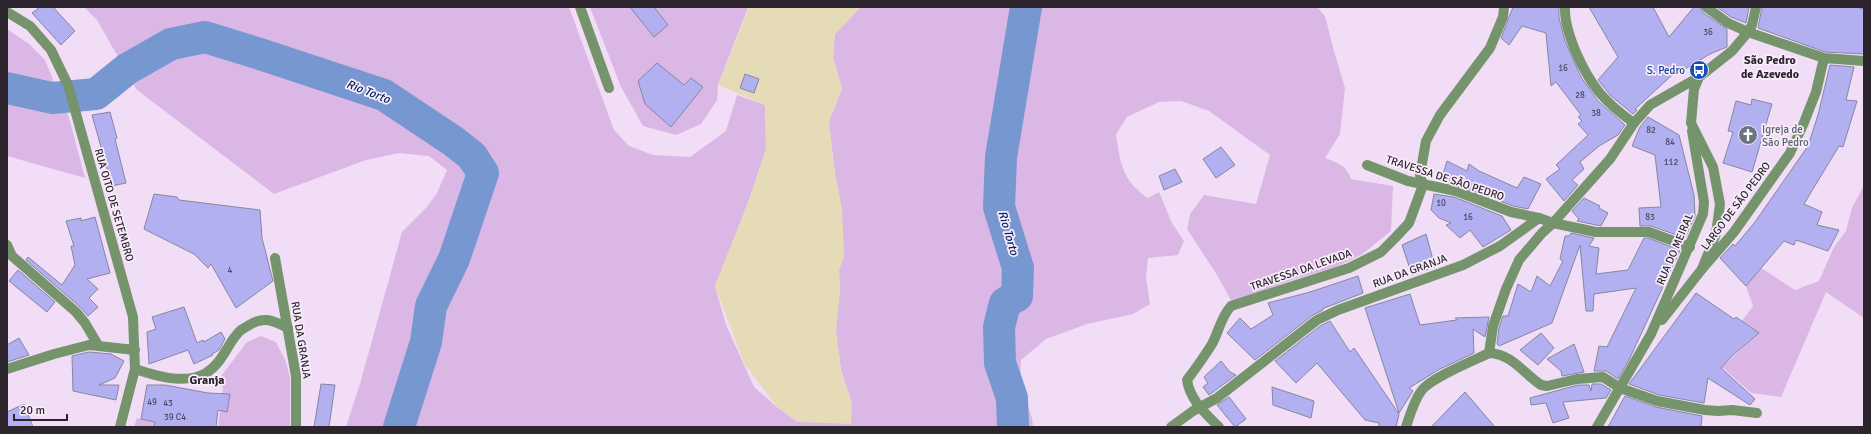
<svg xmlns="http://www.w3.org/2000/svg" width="1871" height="434" viewBox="0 0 1871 434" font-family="Signika,sans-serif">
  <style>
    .green { fill: #dbb7e5 }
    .sand { fill: #e5dbb6 }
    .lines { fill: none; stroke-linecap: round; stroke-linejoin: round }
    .river { stroke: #7797d1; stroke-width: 32 }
    .building { fill: #b3b0f2; stroke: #8686a0 }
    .minor { stroke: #76946c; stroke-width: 10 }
    .labels { text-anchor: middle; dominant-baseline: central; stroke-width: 3.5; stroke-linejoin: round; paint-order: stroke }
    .number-label { font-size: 9px; fill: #4e485f }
    .transit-label { font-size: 11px; fill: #164399; stroke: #f9edfc; text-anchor: end }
    .worship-label { font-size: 11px; fill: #5b616d; stroke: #f9edfc; text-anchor: start }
    .street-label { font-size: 11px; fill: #2d252e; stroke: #f9edfc }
    .neighbourhood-label { font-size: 12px; font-weight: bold; fill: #2d252e; stroke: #f9edfc }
    .water-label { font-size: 12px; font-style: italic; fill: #032467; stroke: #f9edfc }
  </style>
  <rect width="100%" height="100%" fill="#f1ddf6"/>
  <g class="green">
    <path d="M84,7h485l45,123 15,16 24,9 37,2 36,-26 11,-36 28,10 1,44 -17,51 -34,86 11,39 28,62 23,20 21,15 54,-18 -11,-34 -5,-38 -7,-27 11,-13 -1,-22 5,-14 -15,-135 13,-32 -9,-32 2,-23 26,-27h456l8,9 9,35 11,37 -5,46 -15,24c13,5 21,7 26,21l42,7 -2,45 -30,24 -25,12 -41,12 -63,23 -15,-27 -30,-46 3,-15 14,-19 52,9 14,-49 -61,-44 -28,-10 -22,1 -32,15 -11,17c4,28 6,47 32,64l11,-6 13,31 12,18 -6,14 -30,3 -2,20 4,26 -17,10 -46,10 -41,15 -25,21 -1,25 12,33 1,9h-687l14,-43 42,-152 24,-24 11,-15 10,-23 -18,-14 -30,-3 -33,7 -92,34 -137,-104 -40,-70z"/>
    <path d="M590,7h158l-30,78 -1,15 -16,24 -25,11 -33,-9 -22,-39z"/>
    <path d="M7,29l22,15 16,16 24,58 16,60 -78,-22z"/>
    <path d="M1864,185v133l-38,-26 -45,105 -30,-4 -29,-26 37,-34 -17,-12 11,-15 -7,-20 15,-18 34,22 24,-9 15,-34 12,-16 6,-23z"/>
    <path d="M261,336l15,6 10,20 4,16v49h-72l5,-40 -8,-3 32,-42z"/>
    <path d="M137,418l18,4 -1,5h-20z"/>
  </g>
  <path class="sand" d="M749,7h112l-26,27 -2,23 9,32 -13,32 4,41 9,47 2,47 -5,14 1,22 -4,40 5,38 11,34 -1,20 -53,-2 -21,-15 -33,-44 -29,-77 34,-86 17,-51 -1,-44 -47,-20z"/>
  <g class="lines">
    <g class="river">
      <path d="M7,88l45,10 44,-4 31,-25 44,-25 34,-7 58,18 121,40 69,46 19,15 11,17 -29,86 -23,47 -5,36 -27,85"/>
      <path d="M1013,427l-1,-29 -12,-35 -1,-36 6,-24 12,-7 1,-28 -19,-61 2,-50 25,-150"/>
    </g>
  </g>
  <g class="building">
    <path d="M40,7h13l22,24 -14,14 -29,-32z"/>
    <path d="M630,7h24l14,18 -14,12z"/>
    <path d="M1513,7h46v11l6,23 16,36 17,24 27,24 -7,10 -19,11 -19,16 4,7 -12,11 6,5 -14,16 -18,-22 14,-10 -4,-4 32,-30 -10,-11 4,-3 -4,-4 3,-2 -25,-33 -5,4 -5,-53 -24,-7 -13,19 -8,-7z"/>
    <path d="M1589,7h64l16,30 25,-30h6l2,5 25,17v18l-17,7 -25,15 -3,-3 -47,43 2,1 -4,4 -22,-18 -13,-16 20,-23z"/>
    <path d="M1717,7h32l-3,16 -15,-6z"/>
    <path d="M1762,7h94l8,2v45l-39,-2 -67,-24z"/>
    <path d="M657,63l27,22 7,-7 12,9 -32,40 -26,-23 -7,-23z"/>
    <path d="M1830,65l24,2 -8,33 11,1 -14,46 -4,-1 -35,58 18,8 -5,13 22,5 -11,21 -32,-11 -2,5 -10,-4 -38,45 -26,-28 13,-14 2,2 20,-24 53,-76 10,-31z"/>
    <path d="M745,74l14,5 -5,14 -14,-5z"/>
    <path d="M1752,99l20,5 -20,68 -29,-9 10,-31 -5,-1 8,-30 15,4z"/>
    <path d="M110,112l7,26 -2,1 11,44 -14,3 -20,-71z"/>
    <path d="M1648,117l31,18 15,60 1,21 -10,22 -34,-12h-11l-1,-18 22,-1 -6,-52 -23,-9 8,-19z"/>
    <path d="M1221,147l14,18 -19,13 -13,-19z"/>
    <path d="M1447,161l20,10 2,-7 10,7 38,17 7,-11 17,7 -13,25 -15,-3 -55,-21 -17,-4z"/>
    <path d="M1175,169l7,13 -18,8 -5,-14z"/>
    <path d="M154,194l23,3 2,3 81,10 2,28 11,43 -37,27 -25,-44 -3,4 -14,-14 -50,-25z"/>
    <path d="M1434,194l20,3 48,19 9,14 -28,17 -13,-17 -10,8 -14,-13 5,-2 -12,-5 -8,-8z"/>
    <path d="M1584,198l16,8 -1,2 9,5 -7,13 -24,-5 2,-2 -7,-8z"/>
    <path d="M95,217l15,56 -23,6 11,10 -9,9 9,9 -10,9 -8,-9 -54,-47 2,-3 34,28 13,-20 -4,-19h3l-8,-25 15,-3v3z"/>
    <path d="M1571,233l23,5 -5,8 10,2 -3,26 32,-4 16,-32h4l32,12 -51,110 -11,19 -12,-8h-12l5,-25 8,1 29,-59 -42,6 -1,17h-7l-6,-66 -28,78 -53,23 -2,-2 2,-16 4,-12h5l10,-32 13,8 6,-16 13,10 13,-25 -3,-2 5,-23h4z"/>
    <path d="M1426,234l9,33 -23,8 -10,-30z"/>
    <path d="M18,270l37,32 -8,10 -38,-31z"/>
    <path d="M1358,276l5,17 -41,16 1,1 -10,5 -58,45 -28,-27 13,-15 11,11 22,-14 -5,-12 42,-11z"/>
    <path d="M1696,293l38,26 2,-2 23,16 -27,23 -11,12 34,31 -5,6 -42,-27 -4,25 -45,-8 -30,-11z"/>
    <path d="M1410,294l10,31 37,-5 -2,-2 34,-1 -4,20 -12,-8 1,24 -34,16 -31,19 4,3 -14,22 -34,-105z"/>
    <path d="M184,307l13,36 6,-3 1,2 17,-10 4,7 -6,11 -7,4 1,1 -19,9 -6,-14 -39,14 -2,-32 9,-3 -4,-12z"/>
    <path d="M1330,321l20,31 4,-4 45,66 -3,13h-17v-4l-14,-3 -48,-57 -21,20 -21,-22 45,-35z"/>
    <path d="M1541,333l13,15 -16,17 -18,-15z"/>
    <path d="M19,338l10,17 -22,7v-17z"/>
    <path d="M1574,344l10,28 -22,4 -1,-5 -14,-12z"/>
    <path d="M89,352l22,2 13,7 -9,17 -16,7h20l-3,15 -43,-9 -1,-35z"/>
    <path d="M1221,361l9,11 6,3 -27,20 -6,-8 5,-4 -4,-6z"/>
    <path d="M321,384l14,1 -6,42h-15z"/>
    <path d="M1592,384h9l10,6 -5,8 -43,4 6,16 -16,5 -7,-20 -15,2 -1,-7 48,-13h11l2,6z"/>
    <path d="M147,385h18l43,8 22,1 -3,18 -9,-2 -2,17h-62l1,-5 -14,-3z"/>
    <path d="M1272,387l42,14 -3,17 -38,-13z"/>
    <path d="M1465,392l30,35h-64z"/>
    <path d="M1625,396l31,11 46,9 -1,11h-93z"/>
    <path d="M1229,397l17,22 -11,8 -18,-22z"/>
    <path d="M24,404l9,23h-26v-15z"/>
  </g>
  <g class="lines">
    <g class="minor">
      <path d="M580,7l29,81"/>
      <path d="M1565,7c-1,25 18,65 34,85 10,12 22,22 35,31"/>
      <path d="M1706,7l22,16 20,9 4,-7 4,-18"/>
      <path d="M7,12l23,14 21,24 17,35 65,232 2,52 -15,58"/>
      <path d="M1824,58l-8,34 -13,33 -13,28 -56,79 -32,37 14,-35 4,-30 -7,-37 -22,-44 3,-34 5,-12 33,-26 16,-19 76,26 40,3"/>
      <path d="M1367,165l41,16 48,10 55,21 28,6"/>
      <path d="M7,245l5,11 64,56 9,11 13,22"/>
      <path d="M275,258l21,118v51"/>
      <path d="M1662,320l40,-51"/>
      <path d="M1489,353c23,1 34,20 52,32l6,1 30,-7 26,-2 17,11 37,13 48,9 13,1 14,-1 25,3"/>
      <path d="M7,369l47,-15 35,-9 46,5"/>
      <path d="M135,369c21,7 50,16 71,4 18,-11 22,-32 35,-43 3,-2 7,-4 10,-6 14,-8 23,-3 37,4"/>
      <path d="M1171,427l22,-16 24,-13 100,-78 21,-10 125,-45 37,-19 39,-28 14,5 43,9h53l41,15"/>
      <path d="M1219,427c-14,-14 -29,-27 -32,-47 9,-12 17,-23 25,-36 7,-13 9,-27 19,-38l118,-38 32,-16 14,-14 14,-15 14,-38 -3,-10 6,-34 14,-26 50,-67 13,-31 1,-10"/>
      <path d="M1406,427c4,-12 8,-27 16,-37 10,-13 51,-29 67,-37l4,-27 13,-37 13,-29 23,-27 11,-10 57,-64 24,-36 16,-18 49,-28"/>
      <path d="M1597,427l54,-93 52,-120 1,-12 -12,-71"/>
    </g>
  </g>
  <defs>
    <g id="bus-disc" transform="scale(1)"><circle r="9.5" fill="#1a4fb4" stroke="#f9edfc"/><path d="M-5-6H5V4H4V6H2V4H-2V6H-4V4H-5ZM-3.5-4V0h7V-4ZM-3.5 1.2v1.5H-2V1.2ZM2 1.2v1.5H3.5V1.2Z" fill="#fff"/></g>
    <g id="church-disc" transform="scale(1)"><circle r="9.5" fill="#6b7280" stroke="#f9edfc"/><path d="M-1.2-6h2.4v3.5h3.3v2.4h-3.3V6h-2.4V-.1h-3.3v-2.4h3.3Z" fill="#fff"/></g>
  </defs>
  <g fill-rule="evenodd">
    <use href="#bus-disc" x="1699" y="70"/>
    <use href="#church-disc" x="1748" y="135"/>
  </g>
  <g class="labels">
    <g class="number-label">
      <text x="1708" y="32">36</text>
      <text x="1563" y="68">16</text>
      <text x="1580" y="95">28</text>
      <text x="1596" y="113">38</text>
      <text x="1651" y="130">82</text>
      <text x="1670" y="142">84</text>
      <text x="1671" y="162">112</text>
      <text x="1441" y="203">10</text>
      <text x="1468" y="217">16</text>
      <text x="1650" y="217">83</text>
      <text x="230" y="270">4</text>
      <text x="152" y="402">49</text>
      <text x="168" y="403">43</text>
      <text x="175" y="417">39 C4</text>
    </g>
    <g class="transit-label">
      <text x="1685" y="70">S. Pedro</text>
    </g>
    <g class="worship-label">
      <text x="1762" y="129">Igreja de<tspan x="1762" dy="13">São Pedro</tspan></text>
    </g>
    <g class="street-label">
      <text transform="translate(1445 178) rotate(18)">TRAVESSA DE SÃO PEDRO</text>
      <text transform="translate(114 205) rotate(74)">RUA OITO DE SETEMBRO</text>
      <text transform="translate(1736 206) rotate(-53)">LARGO DE SÃO PEDRO</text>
      <text transform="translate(1675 249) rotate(-67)">RUA DO MEIRAL</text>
      <text transform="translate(1301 270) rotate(-19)">TRAVESSA DA LEVADA</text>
      <text transform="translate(1410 271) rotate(-20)">RUA DA GRANJA</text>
      <text transform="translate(301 340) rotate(81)">RUA DA GRANJA</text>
    </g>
    <g class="neighbourhood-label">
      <text x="1770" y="60">São Pedro<tspan x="1770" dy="14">de Azevedo</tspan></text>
      <text x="207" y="380">Granja</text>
    </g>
    <g class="water-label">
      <text transform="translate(368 92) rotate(21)">Rio Torto</text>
      <text transform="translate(1008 233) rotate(74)">Rio Torto</text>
    </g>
  </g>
  <rect width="1871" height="434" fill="none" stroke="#2d252e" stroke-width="16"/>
  <path d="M14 414v6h53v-6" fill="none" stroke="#2d252e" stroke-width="2"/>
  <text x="20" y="414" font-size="12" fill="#2d252e" stroke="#f9edfc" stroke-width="3" paint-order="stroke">20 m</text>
</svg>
